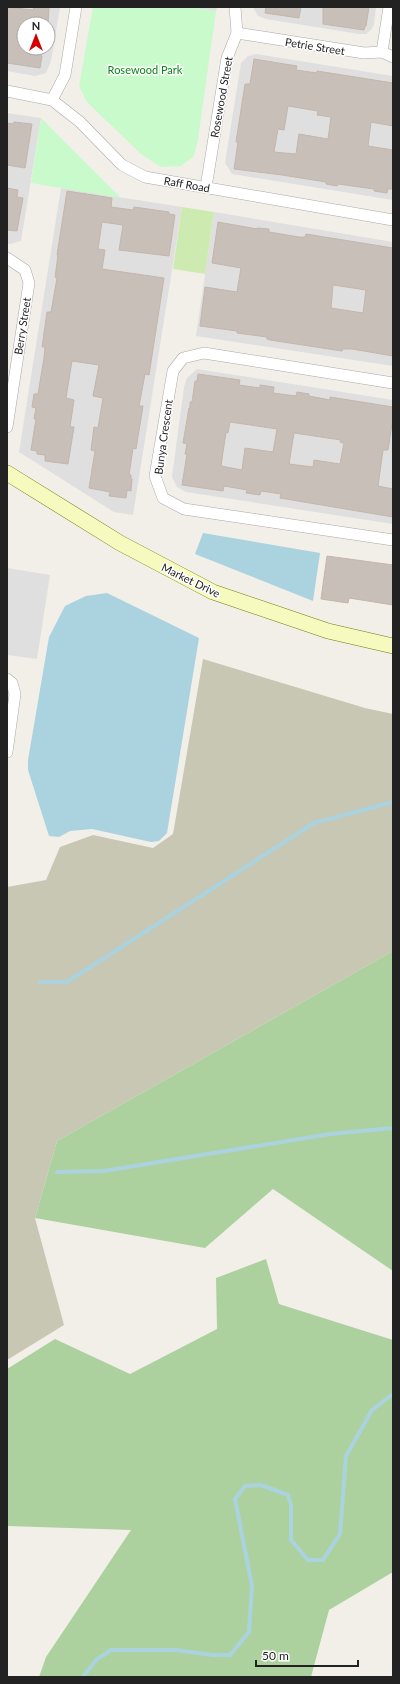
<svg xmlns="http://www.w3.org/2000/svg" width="400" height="1684" viewBox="0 0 400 1684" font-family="Lato,sans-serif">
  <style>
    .residential { fill: #e0dfdf; fill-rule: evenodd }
    .construction { fill: #c7c7b4 }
    .grass { fill: #cdebb0 }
    .forest { fill: #add19e }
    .park { fill: #c8facc }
    .water { fill: #aad3df }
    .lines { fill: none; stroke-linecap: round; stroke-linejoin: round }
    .stream { stroke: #aad3df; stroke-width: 4 }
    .building { fill: #c7bfb8; stroke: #c4b6ab; fill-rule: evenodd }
    .street-casing { stroke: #a9a9a9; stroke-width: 12 }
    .secondary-casing { stroke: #707d05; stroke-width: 16 }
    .street { stroke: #fff; stroke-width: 11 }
    .secondary { stroke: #f7fabf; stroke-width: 15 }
    .labels { text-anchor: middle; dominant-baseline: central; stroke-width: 3; stroke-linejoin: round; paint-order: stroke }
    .street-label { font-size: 11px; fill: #222; stroke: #fff }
    .park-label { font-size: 11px; fill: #0c8416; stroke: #fff }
  </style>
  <rect width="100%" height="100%" fill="#f2efe9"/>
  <g class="residential">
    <path d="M7,7h53l-9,54 -5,12 -11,3 -28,-5zM24,24h24v24h-24z"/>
    <path d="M187,7h30l-1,4z"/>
    <path d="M253,7h123l-2,18 -3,5 -5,4h-7l-93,-15 -8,-3z"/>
    <path d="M256,54l137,22v124l-161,-26 -7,-11 16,-100 7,-7z"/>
    <path d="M7,113l34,5 -20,123 -11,3 -3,-1z"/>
    <path d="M61,188l121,19 -49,308 -19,-3 -95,-60z"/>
    <path d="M214,212l179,30v124l-197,-30z"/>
    <path d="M197,369l196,31v124l-207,-32 -9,-5 -5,-10 12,-90 3,-9z"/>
    <path d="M7,568l43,7 -13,84 -30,-4z"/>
  </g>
  <path class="construction" d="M203,659l162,49 28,6v237l-336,190 -22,77 29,107 -57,35v-473l39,-7 14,-33 33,-12 60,13 20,-14z"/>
  <path class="grass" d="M182,207l32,5 -9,62 -32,-5z"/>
  <g class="forest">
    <path d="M393,951v320l-120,-82 -68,59 -170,-30 22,-77z"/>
    <path d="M266,1259l13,45 114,36v232l-64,38 -18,67h-272l7,-20 85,-127 -124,-4v-157l48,-30 75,35 87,-45 -1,-51z"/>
  </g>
  <g class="park">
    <path d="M93,7h94l29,4 -18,128 -4,17 -13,10 -20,1 -20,-13 -54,-52 -8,-16z"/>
    <path d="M41,118l80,80 -90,-15z"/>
  </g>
  <g class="water">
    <path d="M203,533l117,20 -7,48 -118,-47z"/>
    <path d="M107,593l92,45 -32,195 -8,8 -8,1 -59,-13 -22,2 -11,6 -10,-1 -21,-66v-10l21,-123 16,-31 21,-10z"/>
  </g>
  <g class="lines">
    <g class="stream">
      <path d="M40,982h27l247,-159 79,-21"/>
      <path d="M57,1172l47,-1 226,-37 63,-6"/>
      <path d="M83,1677l13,-17 15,-10h64l38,5h17l19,-23 3,-46 -17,-87 10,-13 16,-1 27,10 3,10v35l17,20h15l17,-26 6,-78 26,-46 21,-16"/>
    </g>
  </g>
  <g class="building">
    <path d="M7,7l26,3 1,-3h15l-1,17h-24v24h17l-1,7 2,1 -2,12 -33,-5z"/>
    <path d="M266,7h35l-2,11 -34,-5z"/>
    <path d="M323,7h46l-3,19h-1l-1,4 -41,-6z"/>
    <path d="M254,59l43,7 -1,4 21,3v-2l76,12v43l-22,-4 -3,24 25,4v39h-5l-1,4 -13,-2v-2l-36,-5 -1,2 -11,-2v-2l-44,-7 -48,-6 4,-27h-2l9,-58h5zM288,106l30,5 -1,4 14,2 -3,22 -29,-5 -3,20 -22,-2 4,-23 6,1z"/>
    <path d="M14,122l18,2 -7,44 -18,-3v-42l6,1z"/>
    <path d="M7,188l11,2 -1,7 6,1 -6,33 -10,-1z"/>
    <path d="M67,191l45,7 -1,9 22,3 1,-3 35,5v2l6,1 -6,41 -50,-6 4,-25 -21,-3 -4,27 7,1 -3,19 62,9 -15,97 -4,-1 -6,32h4l-7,43 -3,-1 -4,27h2v4h1l-1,12 -4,-1 -1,8 -17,-2 1,-4 -21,-4 6,-37 -4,-1 3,-23 4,1 5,-30 -10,-2 6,-31 -27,-4 -6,37 8,2 -4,27h4l-6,37 -23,-3v-6l-8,-1v-3l-6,-1 5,-31h-2l2,-11 -4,-1 2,-13h4l6,-36 1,-11h-3l5,-35h4l6,-34 -2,-1 3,-22h-1z"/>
    <path d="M218,222l39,7v-1l12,1v3l30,5h6l1,-3 87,14v108l-41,-7h-9l-1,2 -72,-11 -3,-1v-2l-30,-4v-2l-37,-5 5,-39 32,5 4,-24 -29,-5zM333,285l33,5 -3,23 -32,-5z"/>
    <path d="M198,374l42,6 -1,5 21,3v-3l14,2 -1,6 23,3 1,-4 12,2v2l21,4v-3l63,10v11l-5,32h-5l-5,36 15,3v28l-113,-19 1,-4 -20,-3 -1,4 -14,-2 1,-3 -23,-4 -1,5 -41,-6 5,-31h-2l2,-10 -4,-1 6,-35h1v-6h2l3,-21h2zM230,422l47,7 -4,23 -28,-4 -3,22 -21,-4 5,-34 2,1zM294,433l47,7 -1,2 4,1 -4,21 -26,-4 -1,7 -24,-3z"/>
    <path d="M327,556l66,9v40l-44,-7 -1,5 -27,-4z"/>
  </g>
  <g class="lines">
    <g class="street-casing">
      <g id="street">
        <path d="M237,33l127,20 18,-1 11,5"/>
        <path d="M382,52l7,-45"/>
        <path d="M7,91l45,9 28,22 42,43 23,12 248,43"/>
        <path d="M52,100l13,-25 11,-68"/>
        <path d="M206,187l21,-129 10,-25 -2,-26"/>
        <path d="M7,258l18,12 4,13 -22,144"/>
        <path d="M393,383l-189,-30 -21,5 -10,13 -18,105 8,22 21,11 209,31"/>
        <path d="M7,679l5,4 3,11 -8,58"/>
      </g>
    </g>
    <g class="secondary-casing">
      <path id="secondary" d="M7,473l113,70 93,49 115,39 65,15"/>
    </g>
    <use href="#street" class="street"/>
    <use href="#secondary" class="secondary"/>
  </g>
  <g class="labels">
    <g class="street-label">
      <text transform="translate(315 46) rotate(9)">Petrie Street</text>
      <text transform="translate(221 97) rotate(-80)">Rosewood Street</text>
      <text transform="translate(187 184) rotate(10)">Raff Road</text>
      <text transform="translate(22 326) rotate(-81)">Berry Street</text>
      <text transform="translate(163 437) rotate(-82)">Bunya Crescent</text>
      <text transform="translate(191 580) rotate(26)">Market Drive</text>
    </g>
    <g class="park-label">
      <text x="145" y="69">Rosewood Park</text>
    </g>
  </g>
  <rect width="400" height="1684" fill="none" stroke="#222222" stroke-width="16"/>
  <g transform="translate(36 36)"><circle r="19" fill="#ffffff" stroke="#a7a7a7"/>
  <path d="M0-3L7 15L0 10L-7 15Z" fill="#d40000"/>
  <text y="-6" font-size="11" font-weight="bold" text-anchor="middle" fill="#222222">N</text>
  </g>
  <path d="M256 1660v6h102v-6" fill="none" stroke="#222222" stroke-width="2"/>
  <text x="262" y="1660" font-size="12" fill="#222222" stroke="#ffffff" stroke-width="3" paint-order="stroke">50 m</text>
</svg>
